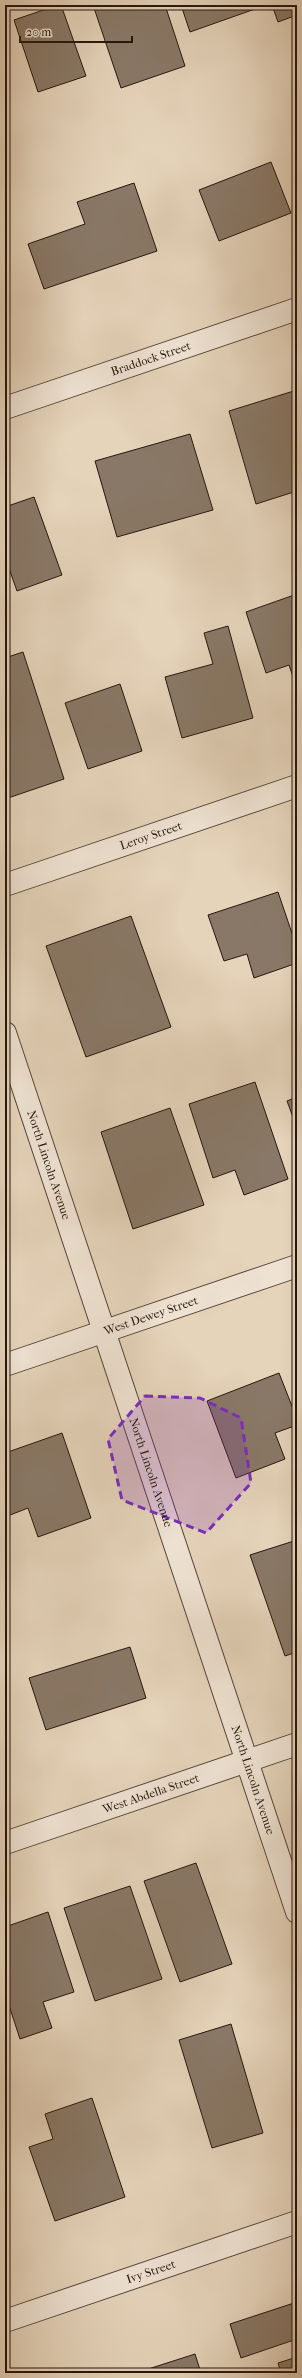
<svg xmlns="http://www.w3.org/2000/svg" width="302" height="2378" viewBox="0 0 302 2378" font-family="'IM FELL French Canon',serif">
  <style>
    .building { fill: #897867; stroke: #26160e }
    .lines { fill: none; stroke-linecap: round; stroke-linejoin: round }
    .street-casing { stroke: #564539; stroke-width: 24 }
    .street { stroke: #eee2d2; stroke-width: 22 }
    .marked { fill: #7b2cbf; fill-opacity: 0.2; stroke: #7b2cbf; stroke-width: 3; stroke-dasharray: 8 5; stroke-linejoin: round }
    .labels { text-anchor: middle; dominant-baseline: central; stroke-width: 3; stroke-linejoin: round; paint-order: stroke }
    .street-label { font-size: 12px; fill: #26160e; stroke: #eee2d2 }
  </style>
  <rect width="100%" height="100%" fill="#e5d3ba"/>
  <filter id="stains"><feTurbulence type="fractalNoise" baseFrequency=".005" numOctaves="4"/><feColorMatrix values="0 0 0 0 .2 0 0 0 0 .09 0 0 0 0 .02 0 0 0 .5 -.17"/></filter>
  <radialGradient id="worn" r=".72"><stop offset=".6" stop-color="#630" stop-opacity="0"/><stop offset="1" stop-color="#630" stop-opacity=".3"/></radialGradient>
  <g class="building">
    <path d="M58,5h3l25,71 -48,16 -24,-72z"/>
    <path d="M93,5h72l20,61 -64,22z"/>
    <path d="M181,5h73l1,4 -65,23z"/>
    <path d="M272,5h25v10l-19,7z"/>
    <path d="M271,162l20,51 -72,28 -20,-51z"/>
    <path d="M134,183l23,68 -113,38 -16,-45 57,-20 -8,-22z"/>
    <path d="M297,390v101l-41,13 -27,-93z"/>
    <path d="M190,434l23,76 -96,27 -22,-76z"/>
    <path d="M34,497l28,78 -45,16 -12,-34v-50z"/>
    <path d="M297,594v95l-8,-24 -23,8 -20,-61z"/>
    <path d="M228,626l25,92 -71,20 -17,-61 48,-13 -9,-31z"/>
    <path d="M23,652l41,127 -59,20v-141z"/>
    <path d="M120,684l22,67 -54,18 -23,-66z"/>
    <path d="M278,892l19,56v15l-43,15 -7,-24 -23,7 -16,-46z"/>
    <path d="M131,916l40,111 -85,30 -40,-111z"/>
    <path d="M255,1082l33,97 -44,16 -9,-25 -22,8 -24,-74z"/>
    <path d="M297,1097v31l-10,-27z"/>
    <path d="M170,1108l34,97 -71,24 -32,-97z"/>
    <path d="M5,1262l4,14 -4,1z"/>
    <path d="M279,1373l18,46v6l-22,8 10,26 -49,19 -29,-77z"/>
    <path d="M62,1433l29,85 -53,19 -10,-29 -23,9v-64z"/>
    <path d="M297,1540v112l-12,4 -35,-101z"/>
    <path d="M130,1647l16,51 -100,32 -17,-52z"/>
    <path d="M196,1863l36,101 -52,18 -36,-101z"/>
    <path d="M130,1886l32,93 -67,22 -31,-93z"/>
    <path d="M48,1912l26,80 -31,10 9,26 -32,11 -15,-46v-66z"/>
    <path d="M231,2024l32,109 -51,15 -33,-108z"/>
    <path d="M92,2098l33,99 -70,24 -26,-74 24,-8 -8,-25z"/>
    <path d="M297,2302v37l-56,19 -11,-34z"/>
    <path d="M195,2354l6,19h-65z"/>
    <path d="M297,2357v16h-16l-3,-10z"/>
  </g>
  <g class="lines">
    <g class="street-casing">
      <g id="street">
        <path id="s1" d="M5,408l292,-99"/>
        <path id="s2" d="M5,885l292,-99"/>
        <path id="s3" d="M5,1033l292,879"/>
        <path id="s4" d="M5,1365l292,-99"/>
        <path id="s5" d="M5,1843l292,-99"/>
        <path id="s6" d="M5,2321l292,-99"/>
      </g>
    </g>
    <use href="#street" class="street"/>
  </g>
  <path class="marked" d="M145,1396l55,2 41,20 10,65 -45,50 -84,-33 -14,-61z"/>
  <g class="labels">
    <g class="street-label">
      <text stroke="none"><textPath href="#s1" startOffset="154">Braddock Street</textPath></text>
      <text stroke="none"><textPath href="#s2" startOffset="154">Leroy Street</textPath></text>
      <text stroke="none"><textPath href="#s3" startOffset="139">North Lincoln Avenue</textPath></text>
      <text stroke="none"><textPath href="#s4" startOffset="154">West Dewey Street</textPath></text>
      <text stroke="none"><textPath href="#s3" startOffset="463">North Lincoln Avenue</textPath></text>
      <text stroke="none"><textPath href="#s3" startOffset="787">North Lincoln Avenue</textPath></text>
      <text stroke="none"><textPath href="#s5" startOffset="154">West Abdella Street</textPath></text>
      <text stroke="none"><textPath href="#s6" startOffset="154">Ivy Street</textPath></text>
    </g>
  </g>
  <rect width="302" height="2378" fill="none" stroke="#e5d3ba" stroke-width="20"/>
  <rect x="6" y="6" width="290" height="2366" fill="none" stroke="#26160e" stroke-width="2"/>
  <rect x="10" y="10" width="282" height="2358" fill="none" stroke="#26160e"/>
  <path d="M20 36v6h112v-6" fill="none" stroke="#26160e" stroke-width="2"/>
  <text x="26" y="36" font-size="12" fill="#26160e" stroke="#eee2d2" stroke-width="3" paint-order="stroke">20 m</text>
  <rect width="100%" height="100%" filter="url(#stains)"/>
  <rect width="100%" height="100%" fill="url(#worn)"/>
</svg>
